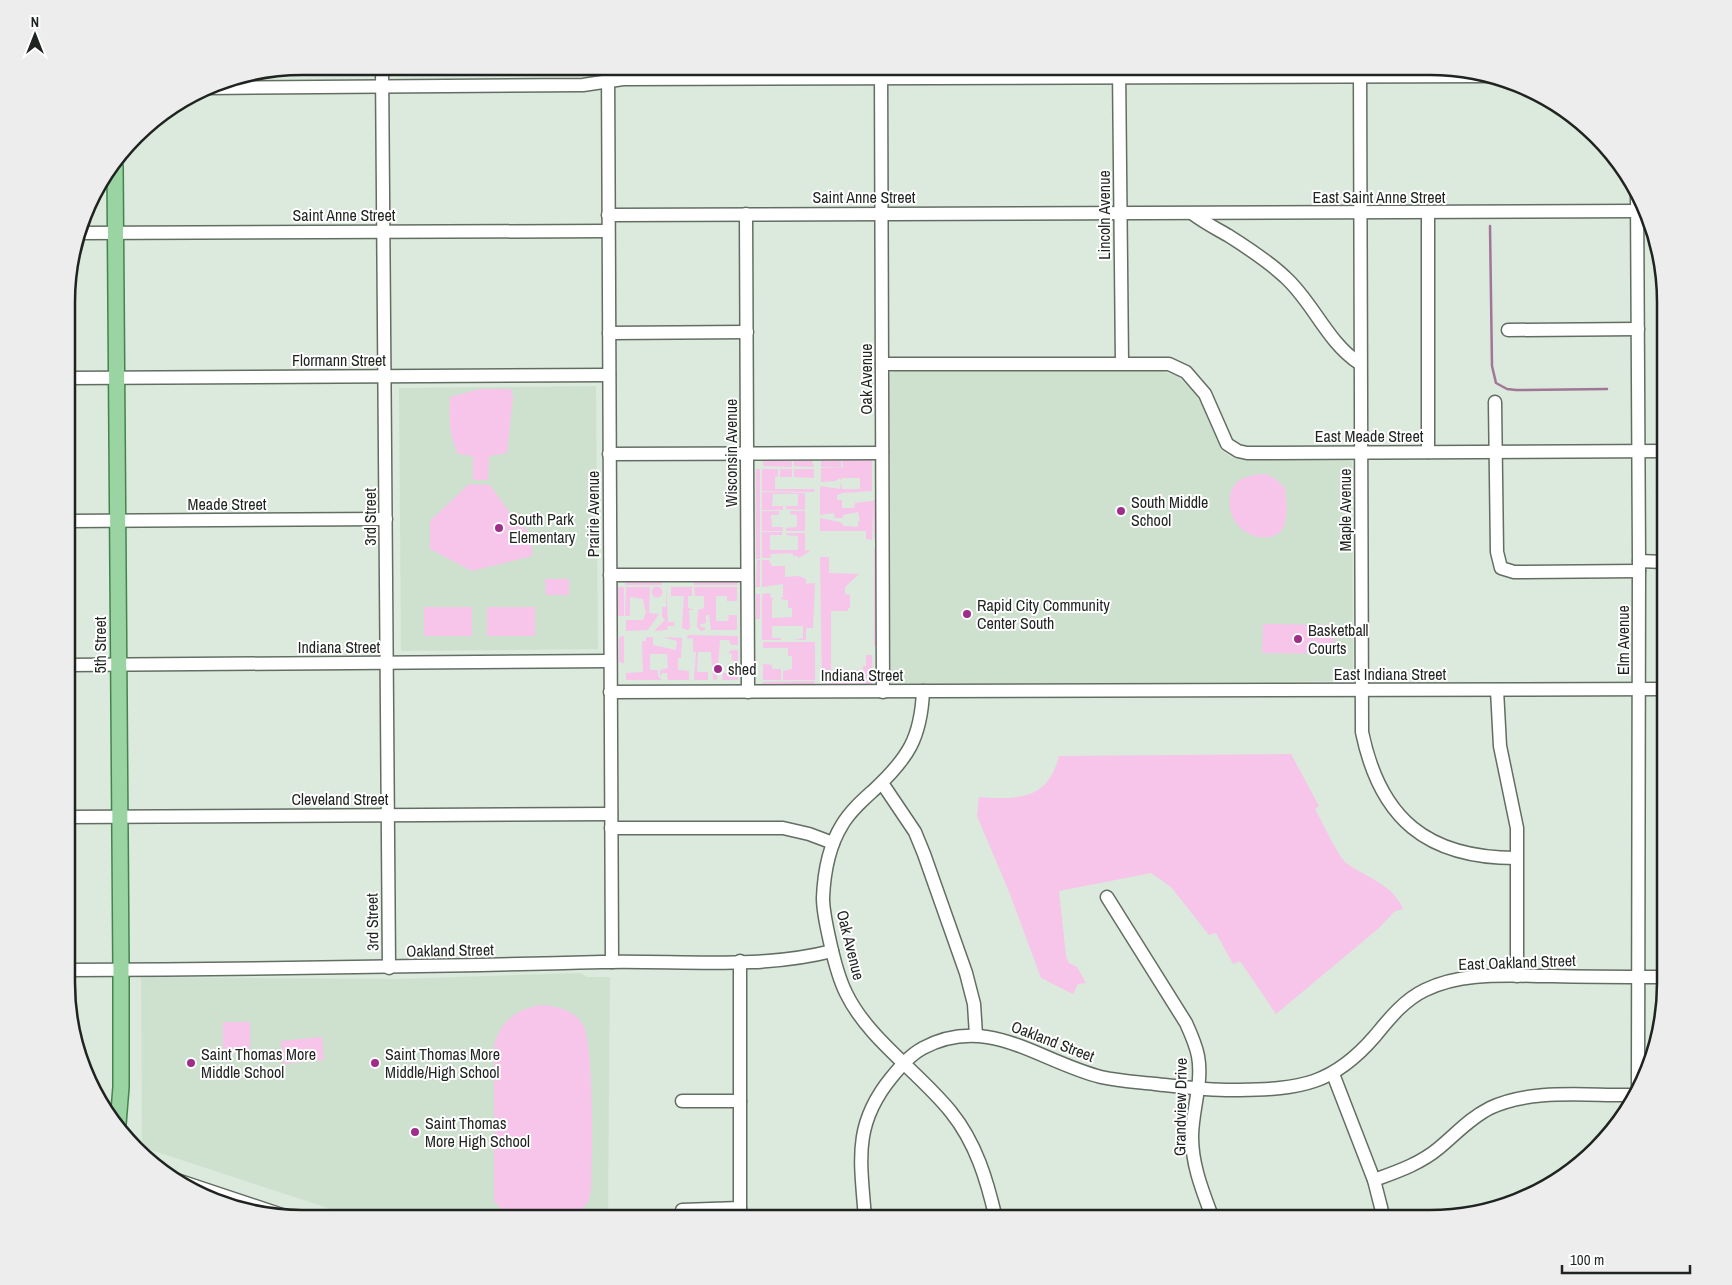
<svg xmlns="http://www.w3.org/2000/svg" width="1732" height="1285" viewBox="0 0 1732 1285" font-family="'Archivo Narrow',sans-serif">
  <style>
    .built { fill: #cee1cf }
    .green { fill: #f7c4ea }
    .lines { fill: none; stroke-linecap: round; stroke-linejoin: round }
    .stream { stroke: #a17696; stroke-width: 2.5 }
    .minor-casing { stroke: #636e63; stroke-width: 15 }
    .major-casing { stroke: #43844d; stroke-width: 18 }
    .minor { stroke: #fff; stroke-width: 12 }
    .major { stroke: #9ad4a3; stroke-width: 15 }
    .poi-dot { fill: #9f2e8b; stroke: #fff; stroke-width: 2 }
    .labels { text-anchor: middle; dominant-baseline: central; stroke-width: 4; stroke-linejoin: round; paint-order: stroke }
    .street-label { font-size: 16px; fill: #1f2420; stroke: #fff }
    .poi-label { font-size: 16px; fill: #1f2420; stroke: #fff; text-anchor: start }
    .rim { fill: none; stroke: #1f2420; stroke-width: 2.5 }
  </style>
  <rect width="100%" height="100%" fill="#dce9dd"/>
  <g class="built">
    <path d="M1158,370l19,6 15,14 11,16 18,44 10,7 15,2 102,1 4,2 1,219 -457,4 -5,-2 -3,-304 2,-6 4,-2z"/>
    <path d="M596,386l2,263 -197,2 -2,-263z"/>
    <path d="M580,973l7,4h23l-2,241h-250l-216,-71 -1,-170 257,2z"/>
  </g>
  <g class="green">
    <path d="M480,389h31l2,8 -6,56 -18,3 -1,24h-15v-24l-15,-2c-9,-19 -9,-36 -8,-57z"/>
    <path d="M763,460l29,1v6l-29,-1z"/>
    <path d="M841,460v7h-20v-6z"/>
    <path d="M842,460h30v31l-30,2 -5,2v5h5v8h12l1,-5 18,-2 4,-4 1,41 -4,2 -1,-38 -1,38 -6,-1v-8h-46v-13l20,4 4,4 14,1v-5l2,-1 -2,-9 -15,3v3h-8l-1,-5 -14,2v-29l20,3 1,-7 1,7h18v-11h-18l-1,3 -1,-3 -5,3 -14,1v-14l33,-1h-11z"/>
    <path d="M794,461h18l2,6 -20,-1z"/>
    <rect x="756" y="469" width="4" height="90"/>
    <path d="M762,469h16v7l-3,1v12h39l1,3 -53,-1z"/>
    <rect x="780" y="469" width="12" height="8"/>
    <path d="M794,469h20v9l-20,-1z"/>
    <path d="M1265,474l8,3 12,11c1,11 3,24 0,35 -6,27 -60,15 -55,-26 2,-19 19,-22 35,-23z"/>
    <path d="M469,484l21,1 19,27 23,23v21l-60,15 -42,-22v-28z"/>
    <path d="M762,492l43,1v17l-19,-1v-3h12v-12h-25l-1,12h11v4h-21z"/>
    <path d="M762,511h17v4h-8l1,12h11v4h-21z"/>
    <path d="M790,511h15v20h-19v-3l11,-1v-12l-7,-1z"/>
    <path d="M762,532h20v3h-12v15h28v-14l-12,-1 1,-2h18v17l5,1 -11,7 -2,-2h-4v-3l-22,1 -1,4h-8z"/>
    <path d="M874,548l4,2v96h-4z"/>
    <path d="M820,557h9v16l30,1 -14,13v7l5,1v13h-2v3h-17v59h32v-4h3v-11h6l1,24h-51z"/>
    <path d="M757,560h3v27h-4z"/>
    <path d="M762,560h7l3,6h13v11l14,-1 7,3v5l9,-1 -2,45h-7v12h-12l9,-2v-12h-31v12h9v2h-19v-46l8,-1 1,5h3l-2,2v18l20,-1v-9h-4v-8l-8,-1 3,-2v-13l-21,3z"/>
    <path d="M545,579h24v16h-23z"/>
    <path d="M737,581l1,4h-44v-3z"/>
    <rect x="625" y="582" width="37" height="3"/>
    <circle cx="657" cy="592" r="5.5"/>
    <rect x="618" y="587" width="6" height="29"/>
    <path d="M626,587h24l-1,26 10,1 -11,16 -22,1v-11h17l3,-7 -3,-14 -13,-2v19h-5z"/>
    <path d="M666,587l2,35h6v4h-6l-1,4 -13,1 11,-11 -3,-4v-9h4z"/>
    <path d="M671,587h21v9h-4v12l6,2h-5l1,17 -2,3 -6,-2 2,-32h-13z"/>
    <path d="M694,587h43v14h-10v-5h-11v25h12l1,-6h8v15h-26l-2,-15h-3v8l-6,1 1,3h4v3l-4,1 -4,-4 1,-17 6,-2v-12h-9z"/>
    <rect x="756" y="594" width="4" height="25"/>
    <rect x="424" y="607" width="48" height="29"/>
    <rect x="487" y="607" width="48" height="29"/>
    <path d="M1263,624l72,1 -1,29 -72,-1z"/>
    <path d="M686,635l52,1v9h-7l-2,-5h-9l-3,40h-4l-2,-28h-13l-1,20h11v8h-14l2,-28h-3v-14l-6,1 1,-3z"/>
    <path d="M624,636v27l-5,-1v-25z"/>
    <path d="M646,637h7v8l23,5 1,-9 -14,-4 19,1 -1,20h-3v12l11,1v9h-21l-1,-7h-5l-2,3v-6l8,-2 -1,-14h-17v16h8v6l4,4h-36v-7l17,-1 -1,-31h4z"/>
    <path d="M763,642h52v38h-32v-9l9,-2v-13h-4v-8h-25z"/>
    <path d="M731,650h7v30h-16l1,-7 12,-1 1,-10 -4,-2v-6l-4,-1z"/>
    <path d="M763,664l9,1v4h9v11h-18z"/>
    <path d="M815,681l-1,4h-52l1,-3z"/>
    <path d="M822,681h50v3h-48z"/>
    <path d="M1291,754l28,52 -4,3c6,11 23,47 31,54 19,14 47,21 57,46l-8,2 -16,17 -103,86 -36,-53 -7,3 -17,-31 -7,2 -38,-48 -20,-14 -92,18 7,65 3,7 8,4 9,16 -8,1 -5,10 -32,-16 -31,-84 -33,-78 2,-19c5,0 8,1 12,1 37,1 58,-4 68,-42z"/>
    <path d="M541,1005c15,1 32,5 41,18 13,18 10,140 9,168l-3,11 -13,16h-66l-15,-17v-155c6,-25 23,-37 47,-41z"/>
    <path d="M223,1022h27v31h-19l-5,2 -3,-5z"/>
    <path d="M322,1037l2,23 -41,4 -2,-23z"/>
  </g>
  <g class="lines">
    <g class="stream">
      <path d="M1490,226l2,140 4,17 11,6 9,1 91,-1"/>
      <path d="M1657,491l8,5"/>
    </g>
    <g class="minor-casing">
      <g id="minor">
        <path d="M382,66l7,902"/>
        <path d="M608,66l4,896"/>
        <path d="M881,66l2,626"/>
        <path d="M1119,67l3,296"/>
        <path d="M1360,67l2,665c18,87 65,126 154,126"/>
        <path d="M206,88l377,-3 40,-6 864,-3"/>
        <path d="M1637,192l2,369 -1,527"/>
        <path d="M1428,213v239"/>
        <path d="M746,214l2,478"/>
        <path d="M1193,214c12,9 24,15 36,22 19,12 39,25 56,41 28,25 42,65 74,86"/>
        <path d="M608,215l1029,-4"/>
        <path d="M80,233l528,-2"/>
        <path d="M1508,330l130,-1"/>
        <path d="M609,333l138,-1"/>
        <path d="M882,364h287l17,8 19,22 22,50 11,7 9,2 418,-2"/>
        <path d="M68,378l541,-3"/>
        <path d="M1495,402l2,150 4,16 13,4 125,-1"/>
        <path d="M609,454l273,-1"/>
        <path d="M68,521l318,-2"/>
        <path d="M1639,561l26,1"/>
        <path d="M610,575h137"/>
        <path d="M68,665l542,-4"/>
        <path d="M1497,690l3,56 17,82v148"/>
        <path d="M923,691c-2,47 -15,67 -48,98 -12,11 -25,22 -33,36 -13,21 -18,48 -19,73 0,14 4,30 7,44 4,18 8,35 16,51 22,46 73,79 105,119 25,31 36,68 45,107"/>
        <path d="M610,692l1055,-3"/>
        <path d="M882,783l33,49 9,22 42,119 8,31 2,31"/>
        <path d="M68,817l543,-3"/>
        <path d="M611,828h172l26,6 24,9"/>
        <path d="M1107,897l79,126c5,11 10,22 12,33 5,27 -6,54 -6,81 0,29 11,55 21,82"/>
        <path d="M68,970c178,-1 356,-3 534,-8 76,-2 156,8 230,-11"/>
        <path d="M1333,1074l41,106 10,39"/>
        <path d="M682,1101h58"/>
        <path d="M177,1180l114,38"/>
        <path d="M1374,1180c22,-8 46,-16 65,-32 17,-14 31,-30 51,-40 42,-20 98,-12 144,-13"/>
        <path d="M682,1210l58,-2"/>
        <path d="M740,1218v-257"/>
        <path d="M865,1219c-4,-57 -13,-93 26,-141 9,-11 19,-23 32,-30 65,-35 117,14 178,29 18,4 36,5 54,7 28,3 56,7 84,6 61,-1 94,-5 136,-54 14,-17 29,-36 50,-46 38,-19 85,-14 127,-14 37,1 75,1 113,1"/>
      </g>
    </g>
    <g class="major-casing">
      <path id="major" d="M115,166l6,804v117l-3,37"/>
    </g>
    <use href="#minor" class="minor"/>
    <use href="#major" class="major"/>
  </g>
  <g class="poi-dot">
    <circle cx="1121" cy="511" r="5"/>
    <circle cx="499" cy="528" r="5"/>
    <circle cx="967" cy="614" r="5"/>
    <circle cx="1298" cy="639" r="5"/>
    <circle cx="718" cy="669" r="5"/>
    <circle cx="191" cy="1063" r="5"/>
    <circle cx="375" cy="1063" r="5"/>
    <circle cx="415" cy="1132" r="5"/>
  </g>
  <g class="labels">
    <g class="street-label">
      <text x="864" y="197">Saint Anne Street</text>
      <text x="1379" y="197">East Saint Anne Street</text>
      <text x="344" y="215">Saint Anne Street</text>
      <text transform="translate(1104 215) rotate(-90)">Lincoln Avenue</text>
      <text x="339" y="360">Flormann Street</text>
      <text transform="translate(866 379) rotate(-90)">Oak Avenue</text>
      <text x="1369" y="436">East Meade Street</text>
      <text transform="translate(731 453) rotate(-90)">Wisconsin Avenue</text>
      <text x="227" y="504">Meade Street</text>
      <text transform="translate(1345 510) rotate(-90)">Maple Avenue</text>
      <text transform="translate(593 514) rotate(-90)">Prairie Avenue</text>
      <text transform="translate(370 517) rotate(-90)">3rd Street</text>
      <text transform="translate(1623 640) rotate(-90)">Elm Avenue</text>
      <text transform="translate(100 645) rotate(-90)">5th Street</text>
      <text x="339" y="647">Indiana Street</text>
      <text x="1390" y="674">East Indiana Street</text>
      <text x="862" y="675">Indiana Street</text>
      <text x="340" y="799">Cleveland Street</text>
      <text transform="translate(372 922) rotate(-91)">3rd Street</text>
      <text transform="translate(851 945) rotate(76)">Oak Avenue</text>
      <text transform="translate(450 950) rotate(-1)">Oakland Street</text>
      <text transform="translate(1517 962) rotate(-2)">East Oakland Street</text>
      <text transform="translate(1053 1041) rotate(21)">Oakland Street</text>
      <text transform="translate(1180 1107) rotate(-89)">Grandview Drive</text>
    </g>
    <g class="poi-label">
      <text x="1131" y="502">South Middle<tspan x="1131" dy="18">School</tspan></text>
      <text x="509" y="519">South Park<tspan x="509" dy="18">Elementary</tspan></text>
      <text x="977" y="605">Rapid City Community<tspan x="977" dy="18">Center South</tspan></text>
      <text x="1308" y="630">Basketball<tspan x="1308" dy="18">Courts</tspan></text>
      <text x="728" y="669">shed</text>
      <text x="201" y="1054">Saint Thomas More<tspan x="201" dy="18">Middle School</tspan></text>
      <text x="385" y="1054">Saint Thomas More<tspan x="385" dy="18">Middle/High School</tspan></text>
      <text x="425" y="1123">Saint Thomas<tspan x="425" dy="18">More High School</tspan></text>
    </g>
  </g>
  <path d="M0 0H1732V1285H0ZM302 75H1430A227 227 0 0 1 1657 302V983A227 227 0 0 1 1430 1210H302A227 227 0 0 1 75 983V302A227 227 0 0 1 302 75Z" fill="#ededed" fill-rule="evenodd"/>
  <path class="rim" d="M302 75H1430A227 227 0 0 1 1657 302V983A227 227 0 0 1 1430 1210H302A227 227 0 0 1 75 983V302A227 227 0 0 1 302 75Z"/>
  <g transform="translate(35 35)" stroke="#ffffff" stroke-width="4" paint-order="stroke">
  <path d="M0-4L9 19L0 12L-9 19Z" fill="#1f2420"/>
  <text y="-8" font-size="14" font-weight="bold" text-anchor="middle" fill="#1f2420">N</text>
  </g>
  <path d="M1562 1265v8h128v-8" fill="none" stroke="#1f2420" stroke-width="2.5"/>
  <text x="1570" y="1265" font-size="15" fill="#1f2420" stroke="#ffffff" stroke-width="4" paint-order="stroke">100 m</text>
</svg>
